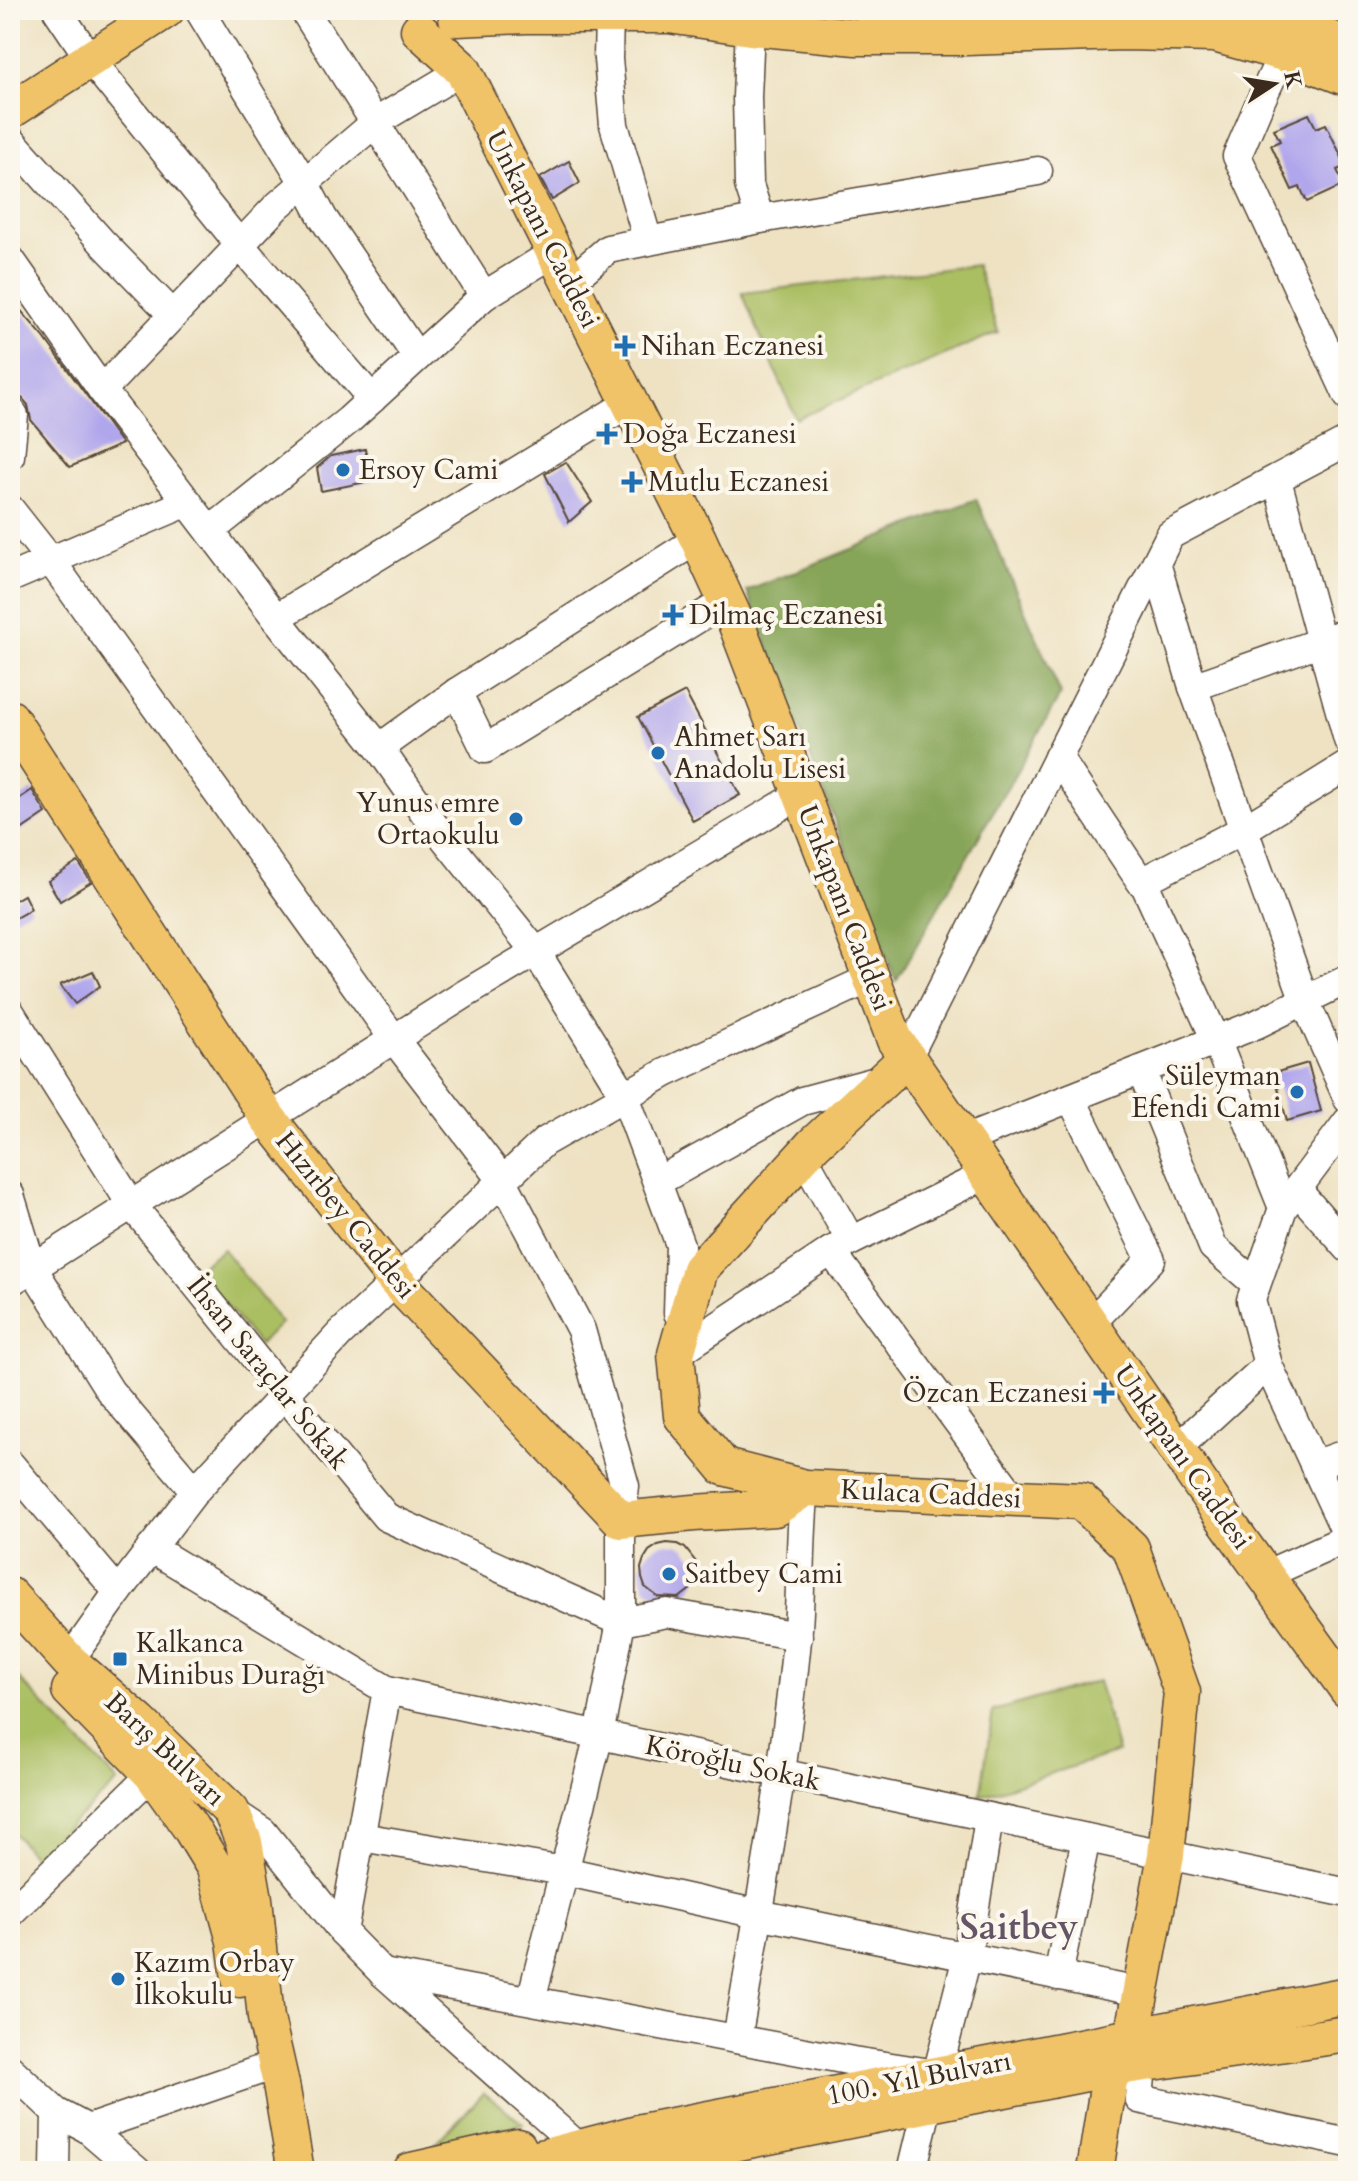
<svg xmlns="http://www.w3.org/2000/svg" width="1358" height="2181" viewBox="0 0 1358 2181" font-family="Cardo,serif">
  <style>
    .green { fill: #aabe62; stroke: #727440; stroke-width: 2 }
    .forest { fill: #87a558; stroke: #61683b; stroke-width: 2 }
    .building { fill: #b0a6ec }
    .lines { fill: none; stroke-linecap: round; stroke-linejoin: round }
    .minor-casing { stroke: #564637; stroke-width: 31 }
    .major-casing { stroke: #564637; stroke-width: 39 }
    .minor { stroke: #fff; stroke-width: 28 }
    .major { stroke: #f1c369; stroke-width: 36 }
    .poi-dot { fill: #1f6fb2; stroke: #fbf7ec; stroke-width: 3 }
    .labels { text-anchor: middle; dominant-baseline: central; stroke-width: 8; stroke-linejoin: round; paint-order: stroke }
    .street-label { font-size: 28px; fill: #3b2a1e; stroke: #fbf7ec }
    .poi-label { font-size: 28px; fill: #3b2a1e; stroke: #fbf7ec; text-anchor: start }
    .district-label { font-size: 36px; font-weight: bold; fill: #645566; stroke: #fbf7ec }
  </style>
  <rect width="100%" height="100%" fill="#fbf7ec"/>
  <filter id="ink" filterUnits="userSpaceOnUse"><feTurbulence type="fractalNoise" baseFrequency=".0125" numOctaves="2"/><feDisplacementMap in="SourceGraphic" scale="16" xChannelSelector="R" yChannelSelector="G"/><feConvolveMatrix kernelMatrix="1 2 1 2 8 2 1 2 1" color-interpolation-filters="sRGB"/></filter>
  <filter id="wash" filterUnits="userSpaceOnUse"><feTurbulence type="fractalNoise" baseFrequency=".006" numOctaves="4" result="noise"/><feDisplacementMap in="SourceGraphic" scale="32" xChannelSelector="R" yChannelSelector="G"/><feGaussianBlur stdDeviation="1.8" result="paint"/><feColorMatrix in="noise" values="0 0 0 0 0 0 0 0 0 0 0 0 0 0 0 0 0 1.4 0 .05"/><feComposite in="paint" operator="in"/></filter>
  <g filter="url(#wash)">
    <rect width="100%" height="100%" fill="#eee2c3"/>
    <g class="green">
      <path d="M976,265l22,67 -202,87 -54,-126z"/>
      <path d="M223,1249l58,74 -22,22 -63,-76z"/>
      <path d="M10,1669l108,113 -84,75 -24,-28z"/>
      <path d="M1098,1681l20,71 -138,44 13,-85z"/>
      <path d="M484,2093l39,30 -92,25z"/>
    </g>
    <path class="forest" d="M976,499l85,195 -165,287 -149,-390z"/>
    <g id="blocks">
      <g class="building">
        <path d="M1309,114l7,14 10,-4 20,42 -9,4 7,15 -37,17 -7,-15 -8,3 -21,-45 9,-4 -6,-12z"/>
        <path d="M569,161l11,22 -28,17 -12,-22z"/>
        <path d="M10,298l33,38 79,108 -52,23 -39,-47 -3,-15 -5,-6 -6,-4 -7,-2z"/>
        <path d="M365,449l6,32 -50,10 -4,-23 14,-12z"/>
        <path d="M566,462l26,40 -23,20 -24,-48z"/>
        <path d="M685,692l55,103 -47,26 -55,-104z"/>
        <path d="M32,790l14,23 -28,19 -8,-13v-14z"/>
        <path d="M78,862l13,20 -31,19 -12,-20z"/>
        <path d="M24,895l7,14 -21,12v-18z"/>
        <path d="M93,971l7,15 -25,18 -15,-19z"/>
        <path d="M1308,1063l13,48 -34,10 -13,-48z"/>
        <path d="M667,1543l10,1 8,4 11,14v18l-4,8 -13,10 -21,-1 -13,-10 -3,-9 -1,-10 3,-9 5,-8 9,-6z"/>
      </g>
    </g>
  </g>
  <g filter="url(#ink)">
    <use href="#blocks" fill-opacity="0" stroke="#564637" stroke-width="2"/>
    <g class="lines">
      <g class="minor-casing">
        <g id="minor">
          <path d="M57,10l33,49 150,186 132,154"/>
          <path d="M199,10l106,174 18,34 94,139"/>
          <path d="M304,10l180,286 71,-44"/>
          <path d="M609,15l-1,44 6,66 34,116"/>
          <path d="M750,27l-3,70 2,88 11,34"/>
          <path d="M1283,53l-22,47 -24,56 111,240"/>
          <path d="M10,139l92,103 71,73"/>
          <path d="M10,259l92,131 175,-184 99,-84 87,-52"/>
          <path d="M570,282l38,-33 152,-30 278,-48"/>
          <path d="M102,390l174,228 103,130 50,71 107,133 89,144 55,149 -2,68"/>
          <path d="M10,410l4,5 -4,41"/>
          <path d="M1277,480l71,260"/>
          <path d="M10,509l41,52 343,478 109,142 78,149 44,156 -4,34v102l-22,113 -68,265"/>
          <path d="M210,531l139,-111 135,-124"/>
          <path d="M1156,563l37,124 155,-55"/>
          <path d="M10,578l178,-76"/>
          <path d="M276,618l353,-215"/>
          <path d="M1193,687l112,314 43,98"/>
          <path d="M457,692l28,57 241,-148"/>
          <path d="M379,748l78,-56 241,-153"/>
          <path d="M1058,757l83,125 102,-52 105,-65"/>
          <path d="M1143,881l73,159 67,168"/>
          <path d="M10,1012l121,192 153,190 102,123 235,105"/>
          <path d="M907,1058l263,-523 178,-94"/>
          <path d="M1141,1070l72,177 43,37"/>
          <path d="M1071,1098l80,162 -61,64"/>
          <path d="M1348,1121l-65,87 -32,92 17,65 80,172"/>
          <path d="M964,1140l293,-116 91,-45"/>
          <path d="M803,1156l48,85"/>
          <path d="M987,1174l-156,77 183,247"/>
          <path d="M657,1182l145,-81 82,-22"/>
          <path d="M1297,1190l51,58"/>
          <path d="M10,1195l22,72 78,124 85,100"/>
          <path d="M10,1282l455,-288 336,-200"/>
          <path d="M676,1354l155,-103"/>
          <path d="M1176,1449l92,-84"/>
          <path d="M10,1464l108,128"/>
          <path d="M1314,1465l34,-12"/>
          <path d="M151,1548l236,142 961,203"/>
          <path d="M1265,1575l83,-37"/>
          <path d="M621,1622l46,-9 131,23"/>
          <path d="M69,1661l49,-69 77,-101 145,-157 204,-192 121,-69 206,-95"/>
          <path d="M231,1811l32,21 80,100 40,41 189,168"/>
          <path d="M361,1837l203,34 194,43 381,78"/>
          <path d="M10,1913l142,-139"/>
          <path d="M343,1932l44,-242"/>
          <path d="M383,1973l470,88 84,13 30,-117 22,-139"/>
          <path d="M1058,1976l28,-138"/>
          <path d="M737,2039c23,-133 47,-265 60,-399 5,-50 2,-101 8,-152"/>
          <path d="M1142,2065l-3,34 209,44"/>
          <path d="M10,2069l46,43 32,17 49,42"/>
          <path d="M88,2129l169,-58"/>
          <path d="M55,2171l1,-59"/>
          <path d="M912,2171l16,-66"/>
        </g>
      </g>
      <g class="major-casing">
        <g id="major">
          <path d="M1219,10l62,12 67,23"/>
          <path d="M457,18l69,-3h143l81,12 106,10h110l158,-5 90,2 69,19 65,25"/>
          <path d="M419,30l44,40 235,469 37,81 160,420 326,474 127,176"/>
          <path d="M10,111l156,-101"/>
          <path d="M10,718l258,400 128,163 225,239 73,-7 81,-5 30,-20"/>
          <path d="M907,1058l-94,87 -113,124 -24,85 6,62 42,51 81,21 276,13 50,47 51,144 -16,163 -34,183"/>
          <path d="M10,1596l59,65 71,62 91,88 13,31 10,57 12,119 15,66 15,87"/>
          <path d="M70,1690l82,84 38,53 25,41 20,73 5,38"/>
          <path d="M411,2171l107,-24"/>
          <path d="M491,2171l151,-39 706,-137"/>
          <path d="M593,2171l518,-103 237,-34"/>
          <path d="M1095,2171l16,-103"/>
        </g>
      </g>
      <use href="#minor" class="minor"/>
      <use href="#major" class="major"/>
    </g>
  </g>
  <g class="poi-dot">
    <path d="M621 334h8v8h8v8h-8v8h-8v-8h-8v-8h8z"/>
    <path d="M603 422h8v8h8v8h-8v8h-8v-8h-8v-8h8z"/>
    <circle cx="343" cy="470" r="8"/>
    <path d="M628 470h8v8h8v8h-8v8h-8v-8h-8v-8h8z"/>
    <path d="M669 603h8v8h8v8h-8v8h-8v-8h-8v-8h8z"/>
    <circle cx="658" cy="753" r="8"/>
    <circle cx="516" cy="819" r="8"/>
    <circle cx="1297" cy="1092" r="8"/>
    <path d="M1100 1381h8v8h8v8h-8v8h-8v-8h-8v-8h8z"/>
    <circle cx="669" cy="1574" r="8"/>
    <rect x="112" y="1651" width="16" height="16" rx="4"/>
    <circle cx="118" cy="1979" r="8"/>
  </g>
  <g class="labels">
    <g class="street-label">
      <text transform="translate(543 229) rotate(63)">Unkapanı Caddesi</text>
      <text transform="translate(845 908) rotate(69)">Unkapanı Caddesi</text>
      <text transform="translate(346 1215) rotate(51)">Hızırbey Caddesi</text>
      <text transform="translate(268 1373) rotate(51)">İhsan Saraçlar Sokak</text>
      <text transform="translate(1183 1457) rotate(55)">Unkapanı Caddesi</text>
      <text transform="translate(931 1494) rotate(3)">Kulaca Caddesi</text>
      <text transform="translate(165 1749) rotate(43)">Barış Bulvarı</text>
      <text transform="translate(733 1763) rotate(12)">Köroğlu Sokak</text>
      <text transform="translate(919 2078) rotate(-11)">100. Yıl Bulvarı</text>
    </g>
    <g class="poi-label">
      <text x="641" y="346">Nihan Eczanesi</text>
      <text x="623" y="434">Doğa Eczanesi</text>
      <text x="359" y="470">Ersoy Cami</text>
      <text x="648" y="482">Mutlu Eczanesi</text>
      <text x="689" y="615">Dilmaç Eczanesi</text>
      <text x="674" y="737">Ahmet Sarı<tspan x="674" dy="32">Anadolu Lisesi</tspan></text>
      <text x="500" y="803" text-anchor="end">Yunus emre<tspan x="500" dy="32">Ortaokulu</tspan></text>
      <text x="1281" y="1076" text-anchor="end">Süleyman<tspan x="1281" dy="32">Efendi Cami</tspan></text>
      <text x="1088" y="1393" text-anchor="end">Özcan Eczanesi</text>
      <text x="685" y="1574">Saitbey Cami</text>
      <text x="136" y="1643">Kalkanca<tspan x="136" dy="32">Minibus Durağı</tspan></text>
      <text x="134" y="1963">Kazım Orbay<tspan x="134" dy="32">İlkokulu</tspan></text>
    </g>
    <g class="district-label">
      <text x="1019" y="1927">Saitbey</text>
    </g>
  </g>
  <rect width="1358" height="2181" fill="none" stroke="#fbf7ec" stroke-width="40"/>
  <g transform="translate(1274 84) rotate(78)" stroke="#fbf7ec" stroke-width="6" paint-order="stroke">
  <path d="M0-6L14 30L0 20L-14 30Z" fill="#3b2a1e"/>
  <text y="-12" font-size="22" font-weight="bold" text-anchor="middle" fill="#3b2a1e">K</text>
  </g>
</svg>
